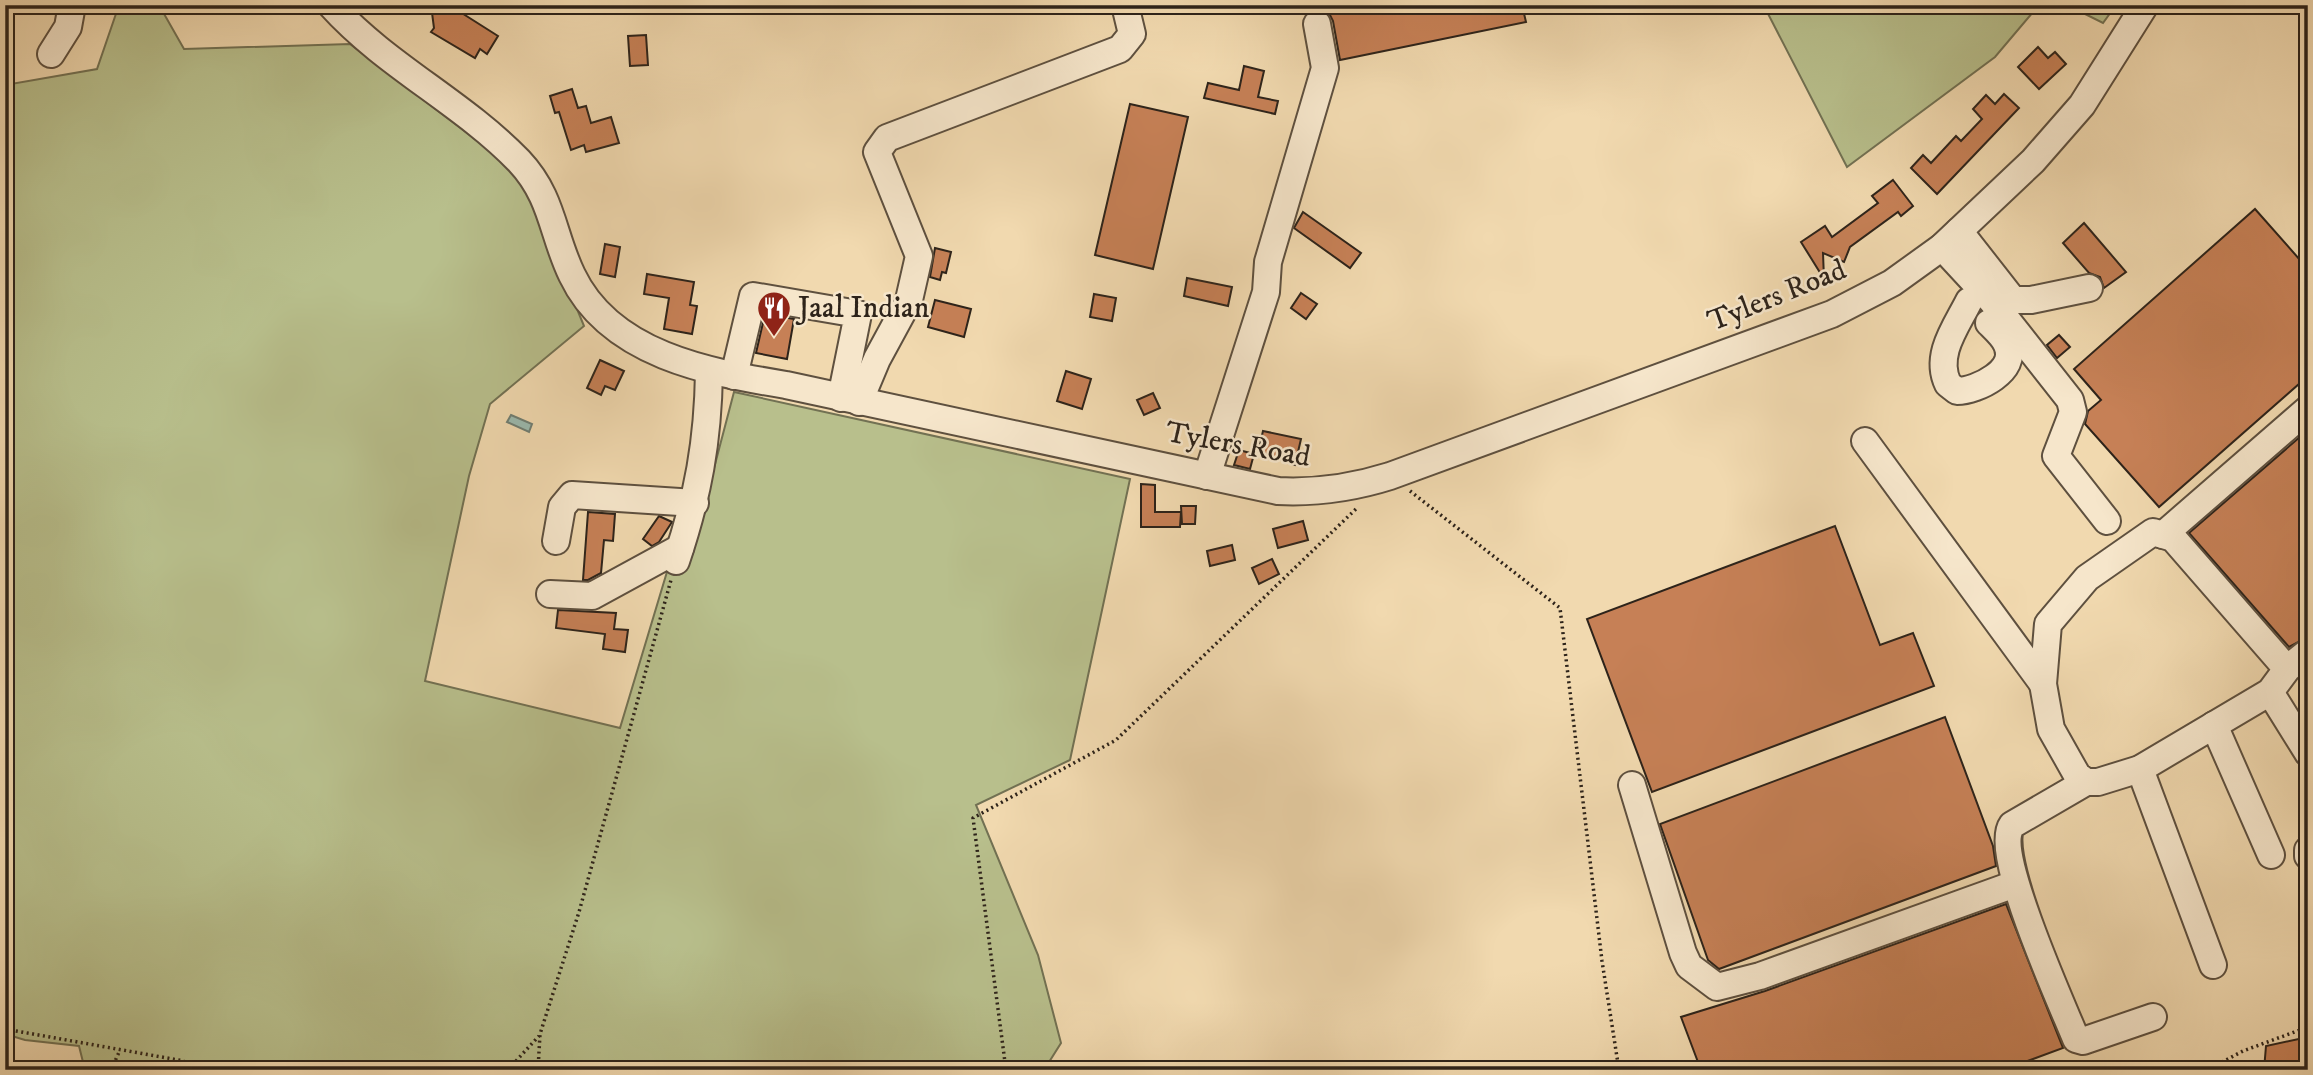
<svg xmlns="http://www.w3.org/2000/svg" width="2313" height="1075" viewBox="0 0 2313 1075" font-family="'IM FELL DW Pica',serif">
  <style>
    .green { fill: #b8bf8c; stroke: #727153; stroke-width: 2 }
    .water { fill: #9bbaaf; stroke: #6f7e73; stroke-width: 2 }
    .building { fill: #c68056; stroke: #2d231a; stroke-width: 2 }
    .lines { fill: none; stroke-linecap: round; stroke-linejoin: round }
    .minor-casing { stroke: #5e503f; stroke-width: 30 }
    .path { stroke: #2d231a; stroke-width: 3.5; stroke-dasharray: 2 3.5; stroke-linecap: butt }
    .minor { stroke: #f6e6cb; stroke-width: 26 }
    .labels { text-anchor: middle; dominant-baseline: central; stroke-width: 5; stroke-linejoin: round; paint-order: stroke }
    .street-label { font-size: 30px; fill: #2d231a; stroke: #f6e6cb }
    .poi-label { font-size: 30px; fill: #2d231a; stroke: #f6e6cb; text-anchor: start }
  </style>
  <rect width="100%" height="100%" fill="#f1d9af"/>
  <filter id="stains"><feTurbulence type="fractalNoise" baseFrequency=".00286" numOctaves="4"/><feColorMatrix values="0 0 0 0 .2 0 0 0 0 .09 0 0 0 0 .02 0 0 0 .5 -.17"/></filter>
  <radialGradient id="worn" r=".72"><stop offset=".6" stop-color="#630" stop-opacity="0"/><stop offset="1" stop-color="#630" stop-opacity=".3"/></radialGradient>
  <g class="green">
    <path d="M119,5h40l25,44 166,-5 172,131 62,151 -94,78 -21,72 -44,205 195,47 71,-236 17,-1 26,-99 396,87 -60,281 -94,45 62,150 23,88 -17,27h-959l-6,-24 -54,-6 -20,-6v-949l92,-16z"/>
    <path d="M2039,5l-44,52 -148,110 -83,-161z"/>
    <path d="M2067,5h49l-13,18z"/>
  </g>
  <path class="water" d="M511,415l21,9 -3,8 -22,-10z"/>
  <g class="building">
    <path d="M431,5h18l49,31 -11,18 -7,-5 -5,9 -44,-26 3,-4z"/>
    <path d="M1325,5h197l4,17 -186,38 -7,-39z"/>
    <path d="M646,35l2,30 -18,1 -2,-30z"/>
    <path d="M2038,47l10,11 7,-6 11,12 -27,25 -21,-22z"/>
    <path d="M1244,66l20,5 -6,26 20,4 -3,13 -71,-16 4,-15 31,7z"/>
    <path d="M572,89l6,19 8,-2 5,17 20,-6 8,26 -33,9 -2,-7 -13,5 -12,-38 -4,1 -5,-17z"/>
    <path d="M2004,94l15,14 -82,86 -26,-26 12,-13 8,8 25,-27 5,5 21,-22 -9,-10 13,-14 9,9z"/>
    <path d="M1130,104l58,13 -35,152 -58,-14z"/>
    <path d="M1893,180l20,26 -12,10 -3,-4 -48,35 -6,15 -21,-9 1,26 -23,-37 24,-16 7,11 46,-34 -6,-7z"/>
    <path d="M2255,209l53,60v107l-149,131 -74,-83 3,-13 13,-11 -27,-31z"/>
    <path d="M1303,212l58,41 -11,15 -56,-40z"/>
    <path d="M2084,223l42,49 -22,16 -4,-11 -11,-4 -26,-30z"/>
    <path d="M605,244l15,3 -5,30 -15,-3z"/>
    <path d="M935,248l16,4 -5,21 -4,-1 -2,8 -10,-3z"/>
    <path d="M647,274l47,8 -4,23 7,1 -5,28 -28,-5 5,-31 -25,-4z"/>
    <path d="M1187,278l45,9 -4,19 -44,-10z"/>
    <path d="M1301,293l16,11 -11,15 -15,-11z"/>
    <path d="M1094,294l22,4 -4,23 -22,-4z"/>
    <path d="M935,300l36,9 -7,28 -36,-10z"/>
    <path d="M765,314l29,5 -7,40 -31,-6z"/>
    <path d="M2059,335l11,12 -13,11 -10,-13z"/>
    <path d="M600,360l24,11 -9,19 -10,-4 -4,9 -14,-7z"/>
    <path d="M1066,371l25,8 -9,30 -25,-8z"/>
    <path d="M1153,393l7,15 -16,7 -7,-15z"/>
    <path d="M2308,430v207l-19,10 -100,-114z"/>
    <path d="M1263,431l38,8 -6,26 -37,-13z"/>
    <path d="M1239,450l15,4 -4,15 -16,-4z"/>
    <path d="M1141,484l14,1v27h26l-1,15h-39z"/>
    <path d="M1181,506h15l-1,18h-13z"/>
    <path d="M588,512l27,2 -2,27 -9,-1 -3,33 -13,7h-5z"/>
    <path d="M659,516l13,6 -13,20 -7,4 -9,-7z"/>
    <path d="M1303,521l5,19 -30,8 -5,-19z"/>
    <path d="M1835,526l45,119 33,-12 21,53 -282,106 -65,-173z"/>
    <path d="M1232,545l3,15 -25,6 -3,-15z"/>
    <path d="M1272,559l7,15 -20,10 -7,-16z"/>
    <path d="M558,610l58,3 -2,16 14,1 -3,22 -22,-3 2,-15 -49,-6z"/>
    <path d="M1945,717l48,129 3,20 -277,103 -11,-9 -48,-136z"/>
    <path d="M2006,904l57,144 -60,22h-302l-20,-53 84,-26z"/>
    <path d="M2308,1037v33h-44l2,-24z"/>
  </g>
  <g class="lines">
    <g class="minor-casing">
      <g id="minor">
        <path d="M331,5c55,61 131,97 188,156 34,36 33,73 53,114 38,80 136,97 214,110l492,106c40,2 74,-3 112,-15l442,-162 60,-31 50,-36 91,-86 49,-56 63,-100"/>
        <path d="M51,54l17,-27 4,-22"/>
        <path d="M1959,231l54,69h18l58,-12"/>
        <path d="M1942,247l50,54 78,99 3,12 -17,44 51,65"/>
        <path d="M1969,301c-13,26 -35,54 -21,83l9,7c20,0 62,-21 50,-46 -3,-8 -12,-16 -18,-22"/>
        <path d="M734,376l19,-80 105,18 -17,84"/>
        <path d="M859,402l18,-43 32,-59 10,-44 -42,-104 10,-14 233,-89 12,-15 -7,-29"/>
        <path d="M1865,441l178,243"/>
        <path d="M1207,476l59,-184 2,-30 57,-194 -8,-44"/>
        <path d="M2163,535l145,-126"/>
        <path d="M556,541l6,-34 10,-12 123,8"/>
        <path d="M676,561c22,-65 32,-120 33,-189"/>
        <path d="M550,594l42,2 88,-48"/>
        <path d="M2287,669l-114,-131 -20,-6 -66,46 -39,46 -5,60 8,45 26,46 9,7h12l42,-13 130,-77 17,-23 21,-17"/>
        <path d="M2270,692l38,61"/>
        <path d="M2214,725l57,130"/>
        <path d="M2140,769l73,196"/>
        <path d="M2086,782l-74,43c-20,27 50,179 64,214l7,2 70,-24"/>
        <path d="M1632,785l51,168 6,13 28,21 43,-11 255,-92"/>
        <path d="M2308,850v6"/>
      </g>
    </g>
    <g class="path">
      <path d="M1410,491l150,117 42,353 17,109"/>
      <path d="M5,1029l179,32"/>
      <path d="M538,1066l35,4"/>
      <path d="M111,1070l9,-20"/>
      <path d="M164,1070l22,-8 277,8"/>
      <path d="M473,1070l42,-8 24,-26"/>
      <path d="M538,1070l2,-36 39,-122 92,-332"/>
      <path d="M1006,1070l-33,-252 143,-78 241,-232"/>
      <path d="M2207,1070l36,-19 65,-24"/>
    </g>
    <use href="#minor" class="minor"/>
  </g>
  <defs>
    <g id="restaurant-pin" transform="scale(1.75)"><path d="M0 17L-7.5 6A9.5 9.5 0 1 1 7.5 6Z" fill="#8f2418" stroke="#f6e6cb"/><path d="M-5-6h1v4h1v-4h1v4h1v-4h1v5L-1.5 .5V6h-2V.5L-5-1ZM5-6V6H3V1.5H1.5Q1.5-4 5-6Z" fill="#fff"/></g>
  </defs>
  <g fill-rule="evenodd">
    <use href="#restaurant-pin" x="774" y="308"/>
  </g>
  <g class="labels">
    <g class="street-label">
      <text transform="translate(1777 296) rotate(-22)">Tylers Road</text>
      <text transform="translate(1238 445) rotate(10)">Tylers Road</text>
    </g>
    <g class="poi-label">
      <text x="798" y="308">Jaal Indian</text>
    </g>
  </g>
  <rect width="2313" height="1075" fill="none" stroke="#f1d9af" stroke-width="28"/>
  <rect x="7" y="7" width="2299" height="1061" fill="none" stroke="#2d231a" stroke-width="3.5"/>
  <rect x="14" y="14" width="2285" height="1047" fill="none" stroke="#2d231a" stroke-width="2"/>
  <rect width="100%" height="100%" filter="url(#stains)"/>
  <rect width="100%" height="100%" fill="url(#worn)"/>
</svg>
